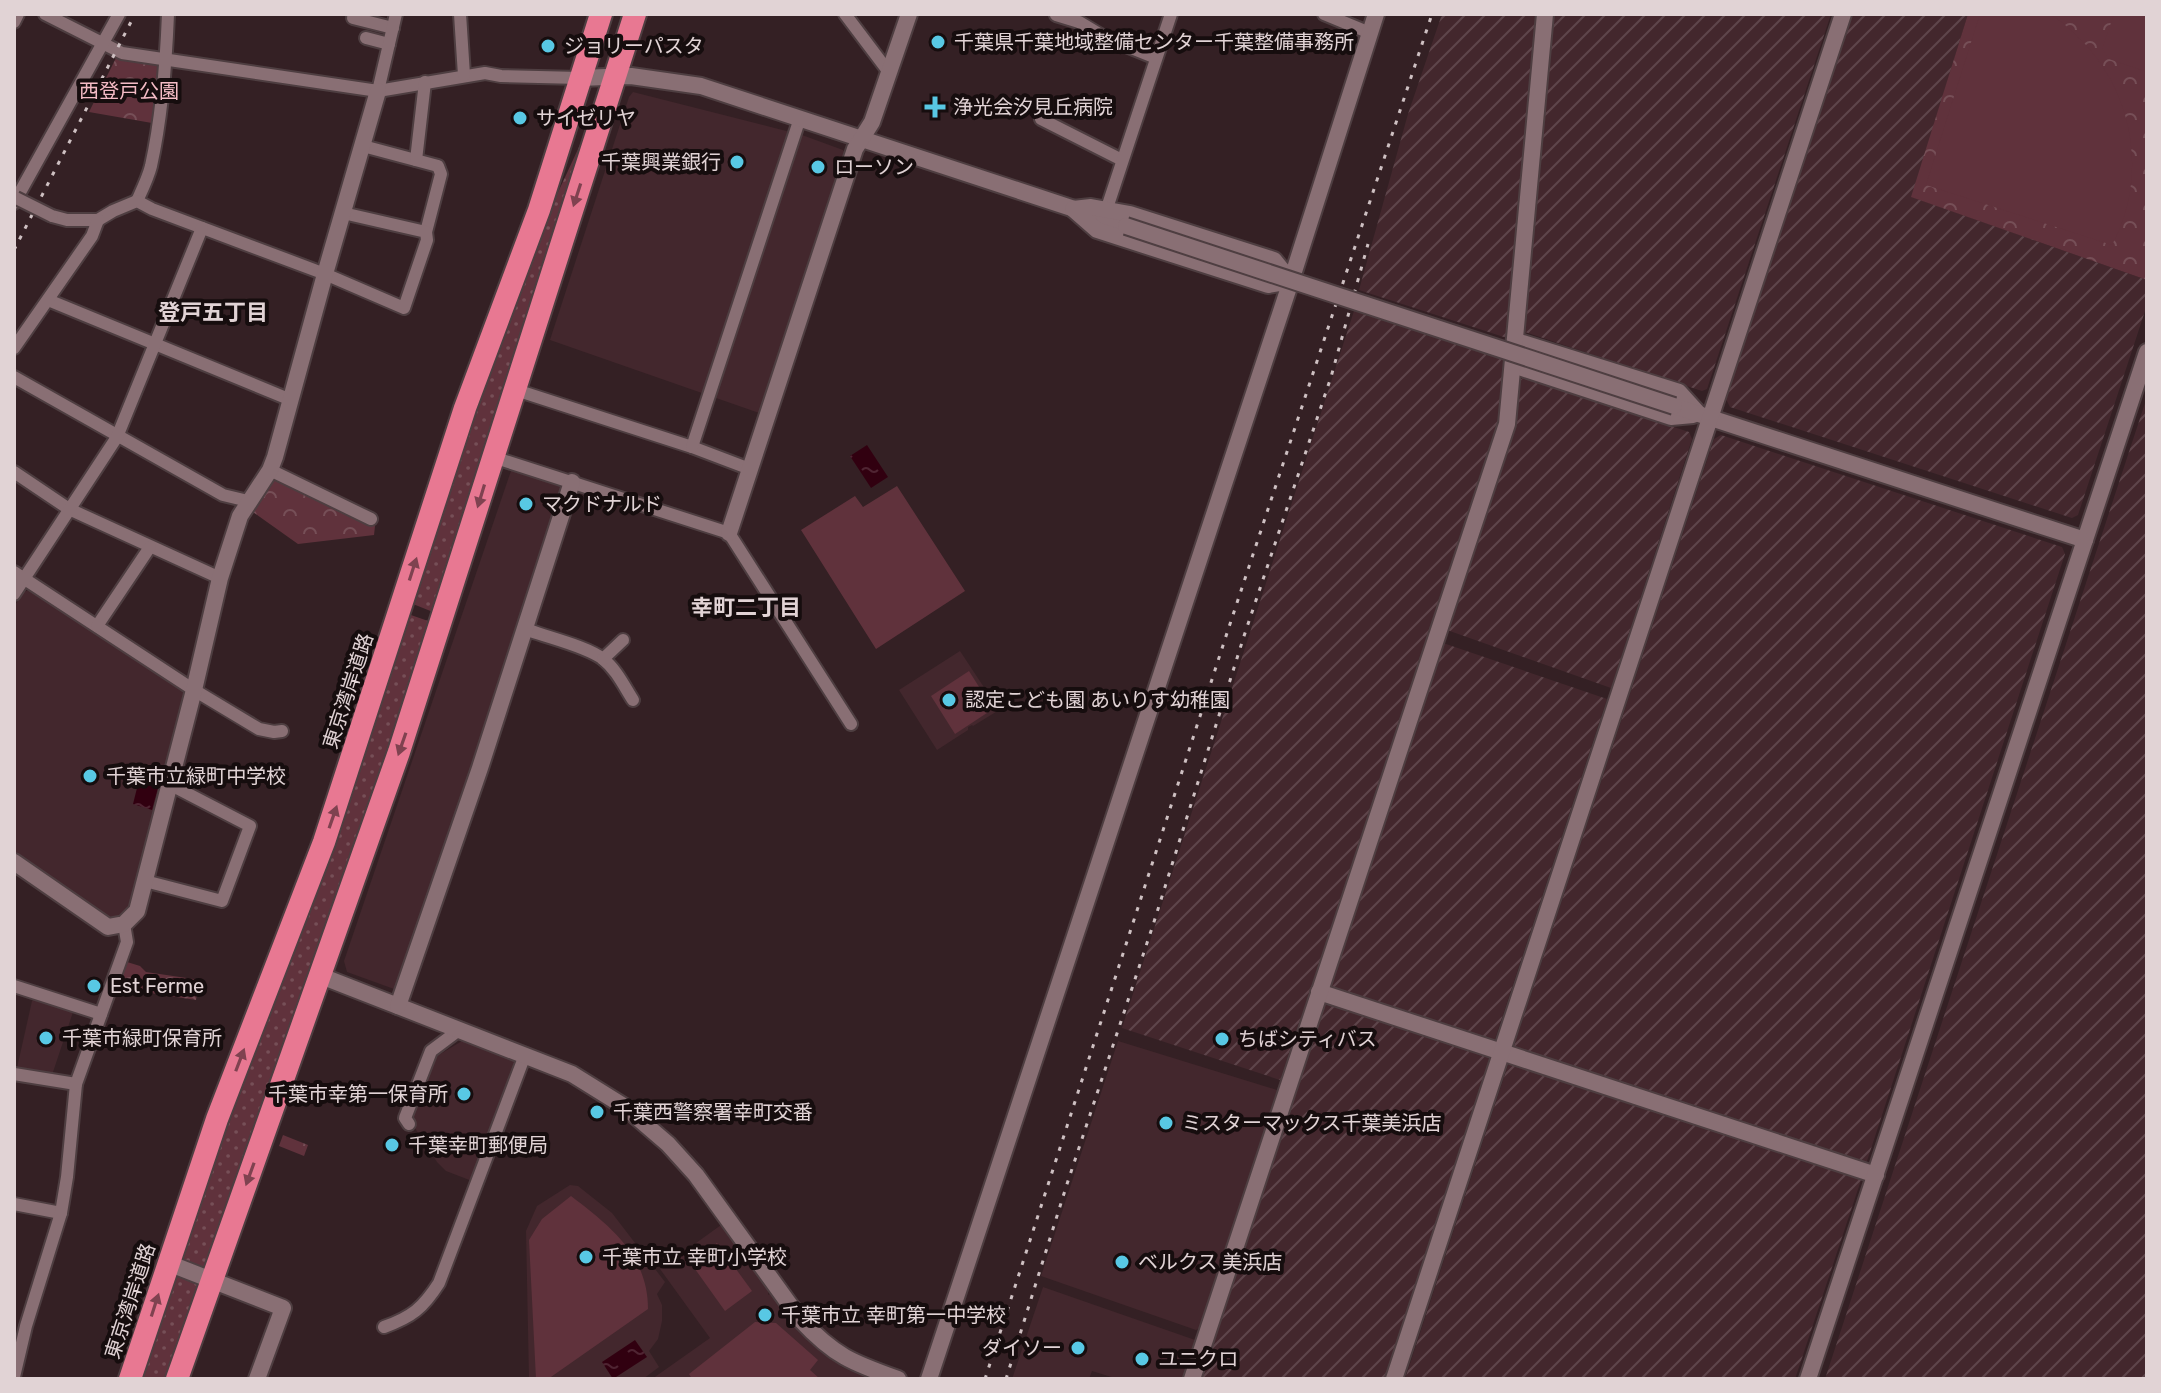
<svg xmlns="http://www.w3.org/2000/svg" width="2161" height="1393" viewBox="0 0 2161 1393" font-family="Rubik,'Noto Sans JP',sans-serif">
  <style>
    .built { fill: #43272d }
    .industrial { fill: url(#industrial-furrows) }
    .grass { fill: url(#grass-dots) }
    .forest { fill: url(#forest-crowns) }
    .garden { fill: #60323c }
    .water { fill: url(#water-ripples) }
    .lines { fill: none; stroke-linecap: round; stroke-linejoin: round }
    .street-casing { stroke: #4e3e41; stroke-width: 16 }
    .secondary-casing { stroke: #4e3e41; stroke-width: 20 }
    .highway-casing { stroke: #4e3e41; stroke-width: 26 }
    .street { stroke: #896f74; stroke-width: 12 }
    .secondary { stroke: #896f74; stroke-width: 16 }
    .highway { stroke: #e87892; stroke-width: 22 }
    .rail { stroke: #cec0c2; stroke-width: 3; stroke-dasharray: 4 8; stroke-linecap: butt }
    .street-bridge-casing { stroke: #4e3e41; stroke-width: 16; stroke-linecap: butt }
    .secondary-bridge-casing { stroke: #4e3e41; stroke-width: 20; stroke-linecap: butt }
    .street-bridge { stroke: #896f74; stroke-width: 12 }
    .secondary-bridge { stroke: #896f74; stroke-width: 16 }
    .oneway { fill: #7f4250 }
    .poi-dot { fill: #58c8e4; stroke: #160d0e; stroke-width: 3 }
    .labels { text-anchor: middle; dominant-baseline: central; stroke-width: 8; stroke-linejoin: round; paint-order: stroke }
    .poi-label { font-size: 20px; fill: #e1d3d5; stroke: #160d0e; text-anchor: start }
    .park-label { font-size: 20px; fill: #f4bbc5; stroke: #160d0e }
    .street-label { font-size: 20px; fill: #e1d3d5; stroke: #160d0e }
    .neighbourhood-label { font-size: 22px; font-weight: bold; fill: #e1d3d5; stroke: #160d0e }
  </style>
  <defs>
    <pattern id="industrial-furrows" width="10" height="10" patternUnits="userSpaceOnUse" patternTransform="scale(2)"><rect width="10" height="10" fill="#43272d"/><path d="M-1 1l2-2M0 10L10 0M9 11l2-2" fill="none" stroke="#5e454b"/></pattern>
    <pattern id="grass-dots" width="8" height="8" patternUnits="userSpaceOnUse" patternTransform="scale(2)"><rect width="8" height="8" fill="#60323c"/><path d="M2 2h.1M6 6h.1" fill="none" stroke="#764f57" stroke-width="1.8" stroke-linecap="round"/></pattern>
    <pattern id="forest-crowns" width="20" height="18" patternUnits="userSpaceOnUse" patternTransform="scale(2)"><rect width="20" height="18" fill="#60323c"/><path d="M2 6a3 3 0 1 1 6 0M12 15a3 3 0 1 1 6 0" fill="none" stroke="#764f57"/></pattern>
    <pattern id="water-ripples" width="26" height="14" patternUnits="userSpaceOnUse" patternTransform="scale(2)"><rect width="26" height="14" fill="#310010"/><path d="M2 4q2-2 4 0t4 0M15 11q2-2 4 0t4 0" fill="none" stroke="#4f2432"/></pattern>
  </defs>
  <rect width="100%" height="100%" fill="#342024"/>
  <g class="built">
    <path d="M633,92l169,43 41,15 4,6 -85,258 -212,-74 79,-243z"/>
    <path d="M512,468l49,16 3,3 -165,498 -5,4 -47,-17 -3,-11z"/>
    <path d="M30,590l153,102 4,5 -56,209 -9,9 -12,2 -7,-1 -89,-62v-247l9,-15z"/>
    <path d="M960,651l39,59 -26,16 -1,-1 -4,2v3l-31,20 -38,-60z"/>
    <path d="M37,998l37,11 -22,66 -33,-4 -2,-3 15,-67z"/>
    <path d="M462,1041l53,20 3,4 -46,116 -26,-10 -9,-9 -26,-40 26,-66z"/>
    <path d="M1118,1041l159,49 -76,237 -5,3 -155,-54z"/>
    <path d="M570,1185l8,1 34,27 53,69 -8,12 5,11v16l-4,18 -9,12 10,16 -16,12h-114l-3,-148 11,-25z"/>
    <path d="M721,1225l48,65 -1,5 4,-2 33,43 37,31 27,12h-217l58,-41 -50,-69z"/>
    <path d="M1043,1287l155,54 -12,38h-68l-26,-8 -3,8h-77z"/>
  </g>
  <g class="industrial">
    <path d="M1442,14h96l-28,325 -151,-49 49,-176z"/>
    <path d="M1552,14h279l-124,375 -5,2 -177,-59z"/>
    <path d="M1853,14h115l-56,183 235,83v25l-69,210 -6,3 -342,-111 -4,-8z"/>
    <path d="M1354,311l153,50 -4,52 -223,667 -158,-52z"/>
    <path d="M1523,378l166,54 3,7 -81,249 -164,-58 70,-213 3,-37z"/>
    <path d="M2147,397v982h-322z"/>
    <path d="M1721,435l341,112 3,7 -198,607 -4,2 -346,-114 -3,-3 200,-607z"/>
    <path d="M1443,643l164,56 -112,340 -4,2 -160,-52 -1,-3z"/>
    <path d="M1327,1002l160,52 3,4 -106,321h-184l123,-374z"/>
    <path d="M1512,1063l346,113 3,4 -66,199h-390l103,-314z"/>
  </g>
  <g class="grass">
    <path d="M586,132l-153,480 -20,-8 58,-188 82,-213z"/>
    <path d="M408,614l23,8 -89,262 -136,385 -28,-10 65,-173z"/>
    <path d="M175,1272l27,9 -35,98h-29z"/>
  </g>
  <g class="forest">
    <path d="M1968,14h179v266l-236,-83z"/>
    <path d="M117,56l3,3 36,5 3,5 -7,54 -63,-11z"/>
    <path d="M275,476l100,50 -1,9 -76,9 -48,-34z"/>
    <path d="M127,962l13,4 6,6 54,8 -4,20 -78,-12z"/>
    <path d="M283,1135l25,10 -4,11 -25,-10z"/>
  </g>
  <g class="garden">
    <path d="M1980,14c14,0 56,-3 68,0 13,5 28,21 38,31 49,54 61,135 26,200l-186,-60z"/>
    <path d="M2114,14h33v58l-38,-13 -7,-10z"/>
    <path d="M897,486l68,105 -89,58 -75,-119 54,-34 8,11z"/>
    <path d="M969,671l24,38 -38,25 -24,-38z"/>
    <path d="M571,1196c39,30 77,59 77,113l-100,70h-12l-7,-139 13,-21z"/>
    <path d="M717,1243l35,48 -27,20 -35,-49z"/>
    <path d="M755,1322l21,1 42,37 -8,10 10,9h-128l-3,-5z"/>
  </g>
  <g class="water">
    <path d="M867,445l21,32 -17,11 -21,-32z"/>
    <path d="M142,768l20,5 -10,37 -19,-6z"/>
    <path d="M635,1340l12,17 -34,22 -11,-17z"/>
  </g>
  <g class="lines">
    <g class="street-casing">
      <g id="street">
        <path d="M45,14l77,39 256,38 107,-18 16,3 79,2"/>
        <path d="M460,14l4,61"/>
        <path d="M845,14l43,57"/>
        <path d="M1324,14l46,19"/>
        <path d="M1056,15l23,7 25,15 52,21"/>
        <path d="M353,18l40,10"/>
        <path d="M14,22l4,-8"/>
        <path d="M366,38l23,6"/>
        <path d="M378,91l18,-77"/>
        <path d="M1041,119l81,41"/>
        <path d="M363,146l75,20 3,8 -15,58"/>
        <path d="M416,160l9,-78"/>
        <path d="M137,201c5,-11 11,-23 14,-35 11,-50 15,-102 17,-152"/>
        <path d="M14,203l105,-189"/>
        <path d="M1107,208l64,-194"/>
        <path d="M52,216l15,4h31l15,-9 24,-10 15,8 173,65 79,34 23,-68 -1,-8 -83,-19"/>
        <path d="M48,300l243,100"/>
        <path d="M14,348l78,-112 6,-16"/>
        <path d="M14,377l209,118 25,6"/>
        <path d="M516,390l176,57 58,22"/>
        <path d="M692,447l108,-329"/>
        <path d="M493,457l236,76 122,191"/>
        <path d="M270,470l101,49"/>
        <path d="M14,472l55,37 151,69"/>
        <path d="M14,572l180,118 65,39 15,3 8,-1"/>
        <path d="M14,594l103,-157 85,-209"/>
        <path d="M97,626l53,-79"/>
        <path d="M531,631c19,7 57,16 72,28 13,10 21,27 30,41"/>
        <path d="M603,659l20,-19"/>
        <path d="M145,881l77,20 28,-75 -81,-42"/>
        <path d="M14,986l87,28"/>
        <path d="M14,1074l62,10"/>
        <path d="M409,1124l-4,-6 26,-67 28,-21"/>
        <path d="M14,1204l47,9"/>
        <path d="M384,1327c28,-10 39,-19 55,-44l86,-228"/>
        <path d="M14,1377l12,-51 35,-113 6,-36 9,-93 51,-142 -3,-18"/>
      </g>
    </g>
    <g class="secondary-casing">
      <g id="secondary">
        <path d="M580,78l51,-2 70,10 425,140"/>
        <path d="M1091,207l39,7 144,46 17,21 -23,4 -171,-55 -24,-21z"/>
        <path d="M1516,341l163,51 19,21"/>
        <path d="M1513,365l158,52 22,-2"/>
        <path d="M1674,406l411,134"/>
        <path d="M729,533l126,-384 17,-27 37,-108"/>
        <path d="M14,862l94,65 16,-3 13,-13 57,-221 26,-112 20,-62 30,-46 5,-13 50,-183 53,-183"/>
        <path d="M321,976l251,98 53,33 43,37 28,31 104,144c34,37 53,44 98,60"/>
        <path d="M1319,992l557,183"/>
        <path d="M398,1006l82,-238 92,-286"/>
        <path d="M168,1263l115,45 -26,71"/>
        <path d="M929,1379l362,-1098 85,-267"/>
        <path d="M1192,1379l315,-955 38,-410"/>
        <path d="M1394,1379l449,-1365"/>
        <path d="M1808,1379l339,-1027"/>
      </g>
    </g>
    <g class="highway-casing">
      <g id="highway">
        <path d="M130,1379l87,-260 107,-277 141,-434 74,-198 62,-196"/>
        <path d="M177,1379l222,-627 236,-738"/>
      </g>
    </g>
    <use href="#street" class="street"/>
    <use href="#secondary" class="secondary"/>
    <use href="#highway" class="highway"/>
    <g class="rail">
      <path d="M14,250l121,-236"/>
      <path d="M985,1379l243,-749 204,-616"/>
      <path d="M1006,1379l61,-195 86,-259 91,-289 87,-259 37,-133"/>
    </g>
    <g class="street-bridge-casing">
      <path id="street-bridge" d="M16,198l36,18"/>
    </g>
    <g class="secondary-bridge-casing">
      <path id="secondary-bridge" d="M1126,226l548,180"/>
    </g>
    <use href="#street-bridge" class="street-bridge"/>
    <use href="#secondary-bridge" class="secondary-bridge"/>
  </g>
  <defs><path id="oneway-solid" d="M-6-.8H1V-3.2L6.5 0L1 3.2V.8H-6Z" transform="scale(2)"/></defs>
  <g class="oneway">
    <use href="#oneway-solid" transform="translate(577 195) rotate(108)"/>
    <use href="#oneway-solid" transform="translate(481 496) rotate(107)"/>
    <use href="#oneway-solid" transform="translate(413 569) rotate(-72)"/>
    <use href="#oneway-solid" transform="translate(402 744) rotate(109)"/>
    <use href="#oneway-solid" transform="translate(333 817) rotate(-71)"/>
    <use href="#oneway-solid" transform="translate(240 1060) rotate(-69)"/>
    <use href="#oneway-solid" transform="translate(250 1174) rotate(110)"/>
    <use href="#oneway-solid" transform="translate(155 1305) rotate(-72)"/>
  </g>
  <g class="poi-dot">
    <circle cx="938" cy="42" r="8"/>
    <circle cx="548" cy="46" r="8"/>
    <path d="M931 95h8v8h8v8h-8v8h-8v-8h-8v-8h8z"/>
    <circle cx="520" cy="118" r="8"/>
    <circle cx="737" cy="162" r="8"/>
    <circle cx="818" cy="167" r="8"/>
    <circle cx="526" cy="504" r="8"/>
    <circle cx="949" cy="700" r="8"/>
    <circle cx="90" cy="776" r="8"/>
    <circle cx="94" cy="986" r="8"/>
    <circle cx="46" cy="1038" r="8"/>
    <circle cx="1222" cy="1039" r="8"/>
    <circle cx="464" cy="1094" r="8"/>
    <circle cx="597" cy="1112" r="8"/>
    <circle cx="1166" cy="1123" r="8"/>
    <circle cx="392" cy="1145" r="8"/>
    <circle cx="586" cy="1257" r="8"/>
    <circle cx="1122" cy="1262" r="8"/>
    <circle cx="765" cy="1315" r="8"/>
    <circle cx="1078" cy="1348" r="8"/>
    <circle cx="1142" cy="1359" r="8"/>
  </g>
  <g class="labels">
    <g class="poi-label">
      <text x="954" y="42">千葉県千葉地域整備センター千葉整備事務所</text>
      <text x="564" y="46">ジョリーパスタ</text>
      <text x="953" y="107">浄光会汐見丘病院</text>
      <text x="536" y="118">サイゼリヤ</text>
      <text x="721" y="162" text-anchor="end">千葉興業銀行</text>
      <text x="834" y="167">ローソン</text>
      <text x="542" y="504">マクドナルド</text>
      <text x="965" y="700">認定こども園 あいりす幼稚園</text>
      <text x="106" y="776">千葉市立緑町中学校</text>
      <text x="110" y="986">Est Ferme</text>
      <text x="62" y="1038">千葉市緑町保育所</text>
      <text x="1238" y="1039">ちばシティバス</text>
      <text x="448" y="1094" text-anchor="end">千葉市幸第一保育所</text>
      <text x="613" y="1112">千葉西警察署幸町交番</text>
      <text x="1182" y="1123">ミスターマックス千葉美浜店</text>
      <text x="408" y="1145">千葉幸町郵便局</text>
      <text x="602" y="1257">千葉市立 幸町小学校</text>
      <text x="1138" y="1262">ベルクス 美浜店</text>
      <text x="781" y="1315">千葉市立 幸町第一中学校</text>
      <text x="1062" y="1348" text-anchor="end">ダイソー</text>
      <text x="1158" y="1359">ユニクロ</text>
    </g>
    <g class="park-label">
      <text x="129" y="91">西登戸公園</text>
    </g>
    <g class="street-label">
      <text transform="translate(348 691) rotate(-72)">東京湾岸道路</text>
      <text transform="translate(130 1301) rotate(-72)">東京湾岸道路</text>
    </g>
    <g class="neighbourhood-label">
      <text x="213" y="312">登戸五丁目</text>
      <text x="746" y="607">幸町二丁目</text>
    </g>
  </g>
  <rect width="2161" height="1393" fill="none" stroke="#e1d3d5" stroke-width="32"/>
</svg>
